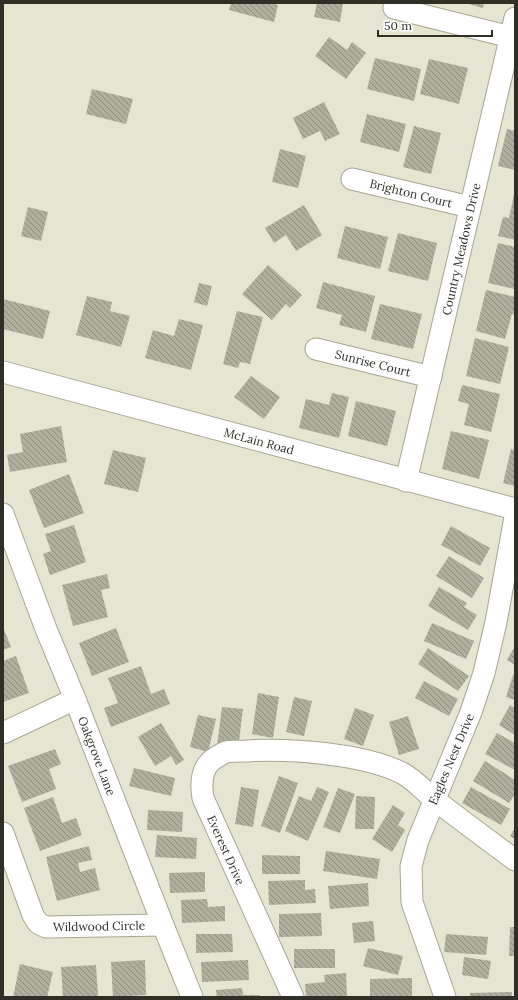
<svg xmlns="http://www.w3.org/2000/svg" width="518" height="1000" viewBox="0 0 518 1000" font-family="Lora,serif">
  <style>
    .building { fill: url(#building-back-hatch) }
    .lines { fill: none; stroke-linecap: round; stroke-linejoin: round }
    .minor-casing { stroke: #a6a694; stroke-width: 23 }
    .minor { stroke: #fff; stroke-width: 21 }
    .labels { text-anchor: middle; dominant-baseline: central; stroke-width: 4; stroke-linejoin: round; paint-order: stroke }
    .street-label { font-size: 12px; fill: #2f2f28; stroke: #fff }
  </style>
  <defs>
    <pattern id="building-back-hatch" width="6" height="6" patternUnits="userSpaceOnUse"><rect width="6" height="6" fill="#afaf9d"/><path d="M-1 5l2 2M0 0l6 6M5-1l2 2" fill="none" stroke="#8f8f80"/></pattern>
  </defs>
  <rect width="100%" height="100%" fill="#e5e5d2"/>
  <g class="building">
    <path d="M231,3h38l9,2 -4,17 -45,-12z"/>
    <path d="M317,3h26l-3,19 -26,-5z"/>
    <path d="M465,3h19l-1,5z"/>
    <path d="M329,37l18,13 5,-8 14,11 -20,26 -31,-23z"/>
    <path d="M375,58l46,11 -7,32 -47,-12z"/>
    <path d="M429,59l39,9 -9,36 -39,-10z"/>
    <path d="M92,89l41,10 -7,25 -40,-10z"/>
    <path d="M324,102l16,32 -15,7 -5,-10 -17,8 -10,-21z"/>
    <path d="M367,114l39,10 -7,28 -39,-10z"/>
    <path d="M414,126l27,7 -10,41 -28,-7z"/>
    <path d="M507,129l8,2v39l-17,-4z"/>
    <path d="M280,149l26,7 -8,32 -26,-6z"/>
    <path d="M514,194h1v46l-17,-4 5,-19 6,1z"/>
    <path d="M304,205l18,30 -26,16 -10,-16 -12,8 -9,-15z"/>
    <path d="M28,207l20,5 -7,29 -20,-5z"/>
    <path d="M345,226l43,11 -8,32 -43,-11z"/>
    <path d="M398,233l39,10 -9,38 -40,-10z"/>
    <path d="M498,243l17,4v42l-27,-6z"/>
    <path d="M268,265l34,30 -12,13 -4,-4 -14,16 -30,-26z"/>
    <path d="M323,282l52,14 -9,36 -27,-7 3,-10 -26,-7z"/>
    <path d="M199,283l13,3 -5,20 -13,-4z"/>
    <path d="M486,290l29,7v18l-3,-1 -7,25 -29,-8z"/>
    <path d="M87,296l25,6 -2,9 20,5 -9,31 -45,-12z"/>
    <path d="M3,299l47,12 -7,28 -40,-10z"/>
    <path d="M380,304l42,10 -9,35 -42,-10z"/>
    <path d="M237,311l26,6 -13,47 -10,-2 -2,6 -15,-4z"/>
    <path d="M179,319l24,6 -12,45 -46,-12 8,-28 21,6z"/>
    <path d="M475,338l34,9 -9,37 -34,-8z"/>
    <path d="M251,376l29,21 -16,22 -30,-22z"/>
    <path d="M462,385l38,9 -9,38 -27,-7 5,-21 -11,-3z"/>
    <path d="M332,393l17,4 -10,41 -40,-10 7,-29 23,6z"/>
    <path d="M356,401l40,10 -9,35 -39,-10z"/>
    <path d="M61,426l6,36 -57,10 -3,-17 16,-3 -3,-18z"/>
    <path d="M451,431l38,9 -10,39 -37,-10z"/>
    <path d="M511,449l4,1v36l-12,-3z"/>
    <path d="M113,450l33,8 -8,34 -34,-8z"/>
    <path d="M69,474l15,39 -40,15 -15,-38z"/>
    <path d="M74,525l12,37 -36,13 -7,-21 8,-3 -6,-17z"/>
    <path d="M451,526l39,22 -10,18 -39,-21z"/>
    <path d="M449,556l35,22 -12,20 -36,-22z"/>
    <path d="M107,574l3,14 -9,2 7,27 -35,9 -11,-41z"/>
    <path d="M439,587l28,16 -3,4 13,8 -9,15 -40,-24z"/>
    <path d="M432,623l42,18 -8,18 -42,-18z"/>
    <path d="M3,627l8,20 -8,3z"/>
    <path d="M116,628l13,34 -37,14 -13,-33z"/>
    <path d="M515,646v19l-8,-5z"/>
    <path d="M428,648l41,28 -11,15 -40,-27z"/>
    <path d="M16,656l13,37 -26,9v-41z"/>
    <path d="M141,666l10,28 13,-5 6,15 -59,23 -7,-19 14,-5 -10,-25z"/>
    <path d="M513,675l2,1v24l-9,-3z"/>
    <path d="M424,681l34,18 -9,17 -34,-18z"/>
    <path d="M258,693l21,4 -6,41 -21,-4z"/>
    <path d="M294,697l18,4 -8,35 -18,-4z"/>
    <path d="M510,705l5,3v27l-16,-10z"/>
    <path d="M222,707l21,2 -5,40 -21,-3z"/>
    <path d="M355,708l19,7 -11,31 -19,-7z"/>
    <path d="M198,715l18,4 -8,33 -18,-5z"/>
    <path d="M408,716l11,33 -20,6 -10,-33z"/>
    <path d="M161,723l23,37 -8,5 -5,-9 -16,10 -17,-29z"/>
    <path d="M497,733l18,10v27l-30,-16z"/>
    <path d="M55,749l6,15 -12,5 7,20 -34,13 -14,-36z"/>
    <path d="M485,761l30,19v14l-6,9 -36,-22z"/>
    <path d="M134,768l41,10 -4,18 -42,-10z"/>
    <path d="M279,776l19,7 -18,50 -19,-7z"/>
    <path d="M241,787l18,3 -6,37 -18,-3z"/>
    <path d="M317,787l12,5 -21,49 -23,-10 14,-35 12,5z"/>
    <path d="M471,787l39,22 -9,16 -39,-22z"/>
    <path d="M338,788l17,6 -15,39 -17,-6z"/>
    <path d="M356,796l19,1 -1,32h-19z"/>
    <path d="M53,797l9,26 14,-5 6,17 -42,16 -16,-43z"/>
    <path d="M393,805l12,8 -7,12 7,5 -13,22 -20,-13z"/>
    <path d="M148,810l35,2 -1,20 -35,-2z"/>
    <path d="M515,828v11l-5,-3z"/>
    <path d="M157,835l40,3 -1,21 -41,-2z"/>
    <path d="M89,846l3,14 -14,3 2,9 15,-4 5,22 -43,11 -11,-44z"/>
    <path d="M326,851l54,8 -3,20 -54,-8z"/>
    <path d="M262,855l38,1v18h-38z"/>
    <path d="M205,872v20l-35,1 -1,-20z"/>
    <path d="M305,880v10l10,-1 1,14 -47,2 -1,-24z"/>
    <path d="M368,883l1,23 -39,3 -2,-23z"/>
    <path d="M207,899l1,8 17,-1v15l-43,2 -1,-23z"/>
    <path d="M321,913l1,23 -43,1v-23z"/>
    <path d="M373,921l2,20 -21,2 -2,-20z"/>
    <path d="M510,927h5v29h-6z"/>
    <path d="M196,934h36l1,18 -37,1z"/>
    <path d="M446,934l42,3 -2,18 -42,-3z"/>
    <path d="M368,948l35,8 -5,19 -35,-9z"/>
    <rect x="294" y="949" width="41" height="19"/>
    <path d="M464,957l27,4 -3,18 -26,-4z"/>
    <path d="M145,960l1,35 -33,2 -2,-35z"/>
    <path d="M248,960l1,20 -47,2 -1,-20z"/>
    <path d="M20,964l33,8 -6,25h-34z"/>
    <path d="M96,965l2,31 -35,1 -2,-30z"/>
    <path d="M346,973l1,24h-41l-1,-13 20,-2 -1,-7z"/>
    <path d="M412,978v19h-42v-18z"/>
    <path d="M242,988l1,7h17v2h-43l-1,-7z"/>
    <path d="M512,992v5h-42v-4z"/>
  </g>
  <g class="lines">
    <g class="minor-casing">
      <g id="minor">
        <path d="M394,8l117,29"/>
        <path d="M352,179l118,28"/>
        <path d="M316,349l115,28"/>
        <path d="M3,372l512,137"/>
        <path d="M406,481l109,-463"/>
        <path d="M3,514l43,115 29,70 88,226 29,72"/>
        <path d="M3,733l72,-34"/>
        <path d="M3,833l30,82 5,8 8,4 117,-2"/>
        <path d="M293,997l-90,-199c-2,-12 -3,-27 8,-37 4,-3 10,-7 15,-9 7,-1 15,-1 21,-1 43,-3 117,3 155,22 13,7 22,18 33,27 26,20 53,40 80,60"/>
        <path d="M445,997l-33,-95 -1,-36 7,-26 53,-128 13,-39 12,-51 19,-105"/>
      </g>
    </g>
    <use href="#minor" class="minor"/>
  </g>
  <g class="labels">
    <g class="street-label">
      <text transform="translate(411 193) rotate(14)">Brighton Court</text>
      <text transform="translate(461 249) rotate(-77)">Country Meadows Drive</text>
      <text transform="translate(373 363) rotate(14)">Sunrise Court</text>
      <text transform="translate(259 441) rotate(15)">McLain Road</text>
      <text transform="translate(97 756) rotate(69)">Oakgrove Lane</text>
      <text transform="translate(451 759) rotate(-67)">Eagles Nest Drive</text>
      <text transform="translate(226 850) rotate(66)">Everest Drive</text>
      <text transform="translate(99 926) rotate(-1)">Wildwood Circle</text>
    </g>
  </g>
  <rect width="518" height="1000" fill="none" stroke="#2f2f28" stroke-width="8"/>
  <path d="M378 30v6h114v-6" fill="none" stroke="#2f2f28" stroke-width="2"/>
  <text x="384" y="30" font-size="12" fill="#2f2f28" stroke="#ffffff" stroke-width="3" paint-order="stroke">50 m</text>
</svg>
